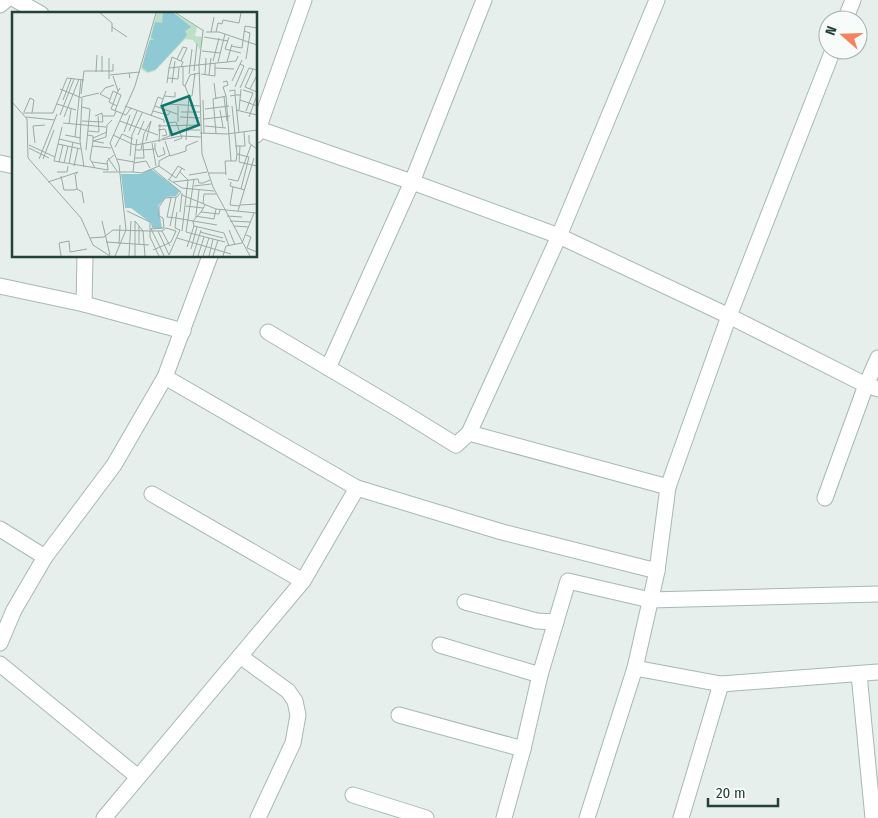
<svg xmlns="http://www.w3.org/2000/svg" width="878" height="818" viewBox="0 0 878 818" font-family="'Fira Sans Condensed',sans-serif">
  <style>
    .lines { fill: none; stroke-linecap: round; stroke-linejoin: round }
    .minor-casing { stroke: #a8b8b2; stroke-width: 17 }
    .minor { stroke: #fff; stroke-width: 15 }
    .inset-road { fill: none; stroke: #98aaa4; stroke-width: 1 }
    .view { fill: #0f766e; fill-opacity: 0.15; stroke: #0f766e; stroke-width: 2.5 }
    .inset-edge { fill: none; stroke: #24423a; stroke-width: 2.5 }
  </style>
  <rect width="100%" height="100%" fill="#e6efeb"/>
  <g class="lines">
    <g class="minor-casing">
      <g id="minor">
        <path d="M16,0l25,14"/>
        <path d="M0,5l6,-5"/>
        <path d="M845,20l8,-20"/>
        <path d="M256,128l156,54 147,54 170,80 137,69 12,4"/>
        <path d="M256,135l48,-135"/>
        <path d="M0,163l14,3"/>
        <path d="M0,286l84,18 99,27"/>
        <path d="M84,304l1,-48"/>
        <path d="M268,332l133,79 55,34 13,-12 199,54"/>
        <path d="M328,368l84,-186 72,-182"/>
        <path d="M165,377l192,111 145,44 155,39"/>
        <path d="M469,433l90,-197 98,-236"/>
        <path d="M152,494l151,87"/>
        <path d="M825,498l41,-113 12,-27"/>
        <path d="M0,529l45,28"/>
        <path d="M465,602l72,19 19,1"/>
        <path d="M0,643l14,-33 31,-53 69,-92 51,-88 45,-121"/>
        <path d="M440,645l100,30"/>
        <path d="M240,656l48,35 7,10 3,14 -5,28 -35,75"/>
        <path d="M0,664l138,113"/>
        <path d="M635,668l86,16 157,-12"/>
        <path d="M859,674l14,144"/>
        <path d="M399,715l124,34"/>
        <path d="M353,795l73,23"/>
        <path d="M104,818l199,-237 54,-93"/>
        <path d="M504,818l19,-69 17,-74 28,-94 82,19 228,-6"/>
        <path d="M587,818l48,-150 22,-97 11,-84 61,-171 104,-266"/>
        <path d="M681,818l40,-134"/>
      </g>
    </g>
    <use href="#minor" class="minor"/>
  </g>
  <g transform="translate(12 12)">
    <rect width="245" height="245" fill="#e6efeb"/>
    <path d="M145,1h17l23,14 -2,9 8,1 -3,13 -7,-10 -8,-1 -30,32 -8,2 -6,-4z" fill="#bfe0c8"/>
    <path d="M151,1h11l17,14 -6,4 2,4 -5,6 -26,28 -8,3 -6,-5 5,-18 3,-9h4l-3,-3 4,-15 7,1zM139,157l29,22 -4,5 -10,1 -8,9 4,22h-10l-1,-5 -20,-15h-6l-4,-34h20z" fill="#8ec9d4"/>
    <path class="inset-road" d="M88,1l12,10v9M164,1l28,18M100,15l15,10M191,19l-4,34 3,89 11,33 37,69M232,19l6,2 -4,26M194,20h13l38,13M199,20l3,-15M204,20l2,-9 4,1 1,-4 16,3 2,-10M192,25l24,4M217,25l-4,12 16,4M219,34l11,2 3,-22 12,2M190,39l18,2M165,47l6,-12 4,1 -6,13M201,49l6,-23M206,50l7,-28M215,50l5,-18M171,55v18l2,1M157,56l3,-11 11,5 -2,5M203,56l19,1M241,57l-8,18 12,5M182,59l3,-27M84,60l1,-17M90,60v-16M177,62l3,-25M189,62l14,2v-13M98,63l19,-2M193,63l1,-17M197,63l2,-17M101,64l5,15M118,66l-1,-5 11,-1M156,66l10,1 1,-11M97,67v-21M220,69l10,-21M155,71l2,-15 67,-7 2,-5M160,71l3,-22M202,71l2,16M223,75l9,-21 -4,-2M228,76l9,-20 8,2M48,77l22,9 -2,43 4,26M238,77l7,-14M231,78l10,3 -4,10 8,3M217,79l6,-1v5l-5,1M69,82l3,-23h29v-7M152,84l11,1v-5M177,84h3l3,-23M70,85l17,-4M212,85l3,24M98,87l-10,-5 5,-6 9,-3M51,88l8,-21M191,88l1,33M228,88l9,3 -3,8M0,90l15,17 1,39 53,60 12,27 17,11M45,92l19,6M155,92l33,2M105,94l-8,-4 4,-11 4,2 -4,11 -2,5 15,6 5,-7M113,94l39,14v3M143,94l22,8M70,95l8,2 -4,41M148,96l6,-17M193,97l24,-3M208,98l3,17M224,98l21,5M227,98l2,-21M103,99l6,-16 -4,-2 3,-5M141,99l15,4 2,-3M12,100l6,-14 4,2 -2,13M169,100h19M11,101h30l14,-35 17,2M48,103l14,-36M91,104h11l2,-5M139,104l7,-19 5,2M14,105l29,3M52,105l15,-38M168,105l20,1M237,105l8,-22M155,106l3,18M192,107l26,-3M70,109l21,1 -1,-9 -7,3M108,109l38,14M166,110v-16M51,111l43,4M155,111l9,-1 6,16 -8,3M57,112l2,-15M146,114l41,-1M193,114l21,2M50,115l-8,34 54,9 -1,-9 7,-6M146,118l7,-1 2,6 -5,1M170,118h18M76,119l11,1 -1,-16M117,119l8,-20M112,120l6,-17M188,121l27,1 30,-4M204,121l-3,-34 13,-3 -3,-9 5,-2 -1,-4 -4,1M227,121l-4,-38h6M53,123l16,3M75,123l6,1v5l11,2M101,123l19,9 4,1 1,-6M126,123l6,-14M237,123v8l8,6M63,125l6,-57M81,126l14,-6M47,127l21,5M150,127l15,-6M174,128l3,-44 -4,-10 5,-11 10,-2M134,129l5,-20M153,129l5,15 16,-5v-5l12,-5M147,130l1,-18M23,131l-2,-17 12,-1M140,131l4,23M46,132l23,5M17,133l26,12M80,134l19,2M223,134h10l-1,-14M228,134l-1,16 18,4M103,135l7,-13 11,5M17,136l20,10M143,137l3,8 7,-3 -2,-7M124,138h5l3,-16 7,-13M130,138l13,-1v-6M225,142l12,3 -8,32M118,144l2,-21 10,-22M96,146l9,13M123,146h9l-1,-14M27,147l18,-45M31,147l11,-29M105,147l17,3M219,149h5l1,-7 -5,-48M47,150l4,-17M80,150l15,2M52,151l4,-17M122,151l12,-2 4,7M57,152l4,-22M62,154l4,-18M147,154v-5l11,-6M83,156l-5,-9 3,-18 13,-4 1,-12 5,-5M45,160h10l1,-6M91,160h30l3,-27 45,-9 20,1M121,160l9,1 17,-7 17,12 6,-10M168,160l8,8 -6,51M197,161h17M177,163l18,-3M214,163l-1,-14h6l-5,-65M49,164l3,14h10l3,-1 -2,-15M156,167l14,9 32,3M216,167l10,2 13,-36M157,168l9,-14 7,4M36,170l30,-10 -2,2M161,170l25,-3 1,4h4l7,-3M219,170l-1,4 15,4M182,174l17,-2M221,175l-3,18 9,1M65,177l5,3 2,11M170,183l34,14 41,4M191,192l1,-10h12M193,193l-4,7 18,2 1,-4M228,193l17,-1M174,194l17,2M115,199l23,11v15l9,19M226,199l16,-53M165,200l-1,6 17,3 1,5 30,7 5,13M168,200l2,-19M189,200l-8,9 24,4M184,203l3,-25M183,204l19,3 2,-10M215,204l15,1M90,209l8,34M123,209l8,10 2,25M218,209l21,1M158,214l6,-29M222,214l15,1M139,217l13,-1 -1,-10 -4,-2v-9l6,-9 12,-1 4,-5 -28,-23M217,218l6,15M146,219l11,24 11,-25 -5,-2 1,-10 -9,-1 4,-19M150,219l8,15M174,220l8,-53M174,220l23,6 -6,18M188,220l23,6M234,223l5,2 -4,11 10,4M78,226l14,-1 9,-7 37,1h12l4,-3 10,3 -5,11 -11,5 -8,-16 -1,-3M165,226l54,16M197,226l16,4M94,230l43,3M107,232l1,-19M127,232v-18M175,235l7,-21M179,237l6,-22M141,238l7,-3 4,9M49,244l-2,-13 10,-2 1,11 17,-3M103,244l11,-26 -7,-65 -9,-22 25,-57 21,-73M117,244l2,-35M123,244v-35M181,244l8,-26M186,244l6,-19M197,244l4,-17M201,244l5,-16M211,244l3,-10 16,-3 12,-30"/>
    <path class="view" d="M177,84l10,29 -27,10 -10,-29z"/>
    <rect width="245" height="245" class="inset-edge"/>
  </g>
  <g transform="translate(843 35) rotate(290)"><circle r="24" fill="#f7fbf9" stroke="#a3b1ad"/>
  <path d="M0-4L9 19L0 12L-9 19Z" fill="#f4845f"/>
  <text y="-8" font-size="14" font-weight="bold" text-anchor="middle" fill="#24423a">N</text>
  </g>
  <path d="M708 798v8h70v-8" fill="none" stroke="#24423a" stroke-width="2.5"/>
  <text x="716" y="798" font-size="15" fill="#24423a" stroke="#f7fbf9" stroke-width="4" paint-order="stroke">20 m</text>
</svg>
